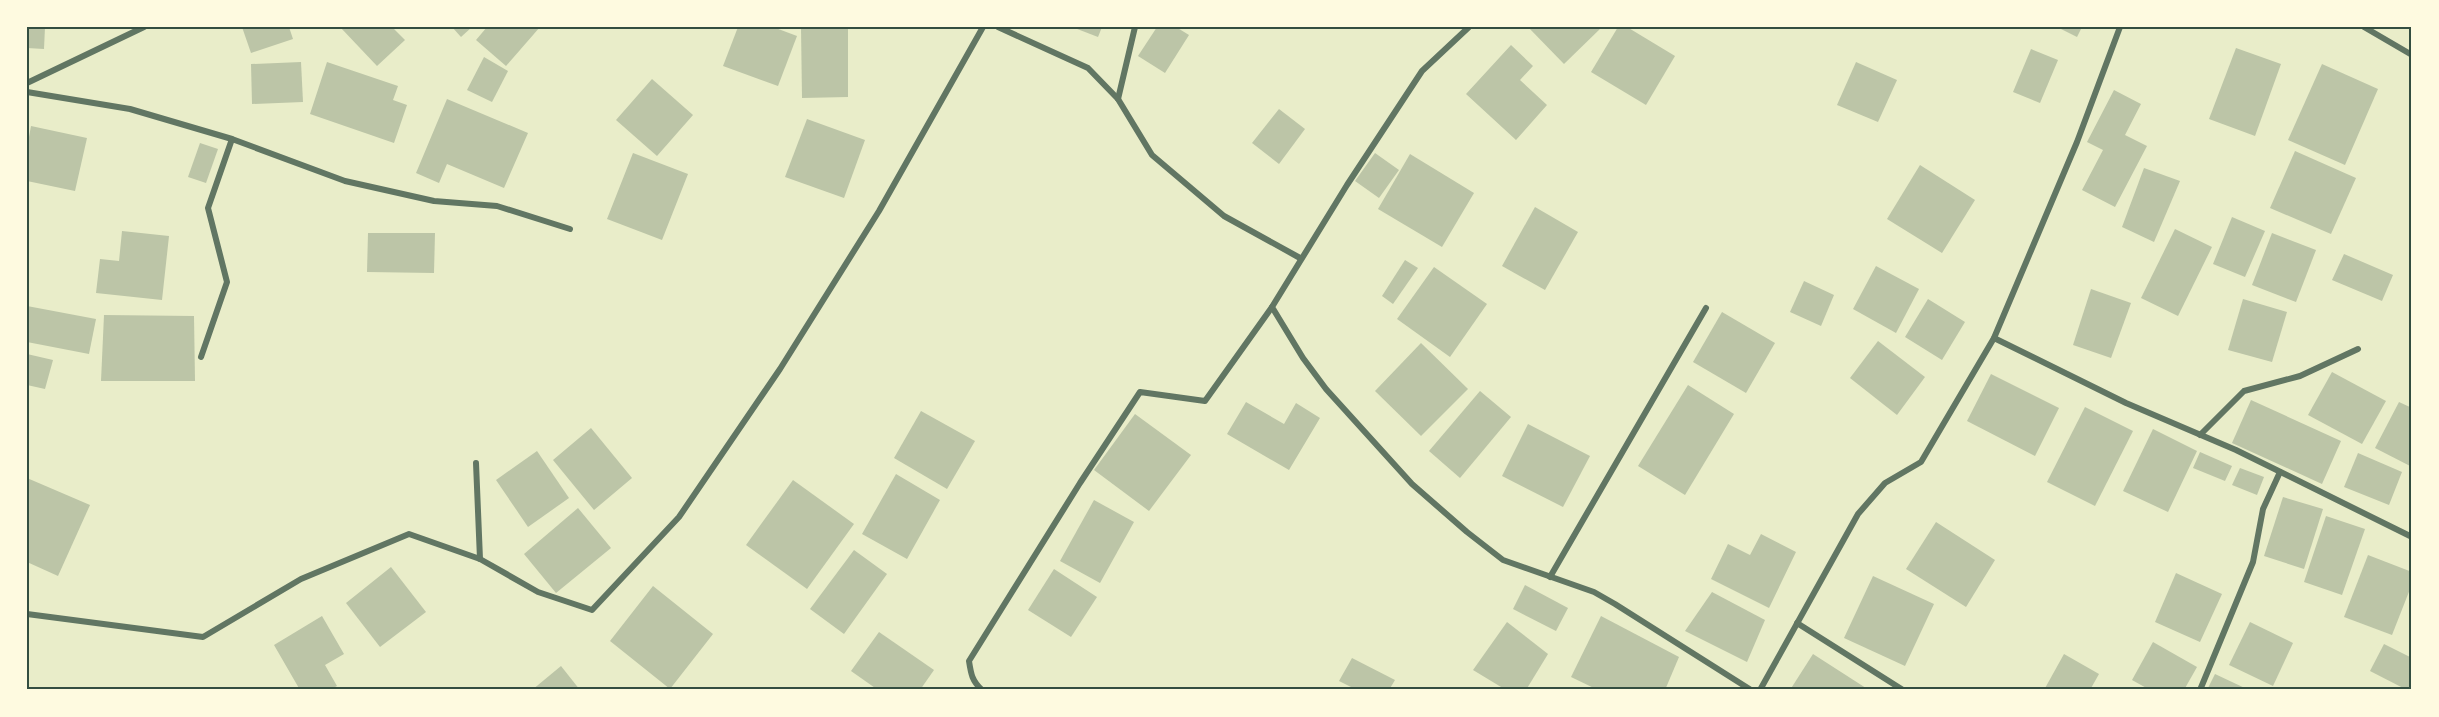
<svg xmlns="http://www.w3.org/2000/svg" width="2439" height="717" viewBox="0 0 2439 717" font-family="'Libre Baskerville',serif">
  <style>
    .building { fill: #bcc5a7 }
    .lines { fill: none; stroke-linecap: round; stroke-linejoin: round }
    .minor { stroke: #617663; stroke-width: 6 }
    .neatline { fill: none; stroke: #344e41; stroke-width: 2 }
  </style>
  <rect width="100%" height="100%" fill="#e9edc9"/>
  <g class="building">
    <path d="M27,27h18l-1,22 -17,-1z"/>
    <path d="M242,27h47l4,12 -42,14z"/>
    <path d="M343,27h49l13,13 -28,26 -36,-38z"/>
    <path d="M452,27h20l-11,10z"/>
    <path d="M487,27h53l-34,39 -30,-26z"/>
    <path d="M738,27h35l24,9 -19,50 -55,-20z"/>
    <path d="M801,27h47v70l-46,1z"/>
    <path d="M1072,27h30l-4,10z"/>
    <path d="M1157,27h19l13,8 -24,38 -27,-17z"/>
    <path d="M1528,27h74l-38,37z"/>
    <path d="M1618,27h9l48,29 -29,49 -55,-33z"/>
    <path d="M2057,27h25l-5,10z"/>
    <path d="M1511,45l22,21 -13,14 27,25 -31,35 -50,-46z"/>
    <path d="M2236,48l45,16 -26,72 -46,-17z"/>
    <path d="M2031,49l27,11 -18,43 -27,-11z"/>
    <path d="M484,57l24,14 -16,31 -25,-12z"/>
    <path d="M301,62l2,40 -51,2 -1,-40z"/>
    <path d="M327,62l71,24 -5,14 14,5 -13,38 -84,-29z"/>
    <path d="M1856,62l41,18 -19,42 -41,-17z"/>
    <path d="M2322,64l56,25 -33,76 -57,-25z"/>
    <path d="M652,79l41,36 -36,41 -41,-36z"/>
    <path d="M2114,90l27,14 -16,31 22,11 -32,61 -33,-17 21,-40 -16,-8z"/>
    <path d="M447,99l81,34 -24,55 -57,-24 -8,19 -23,-10z"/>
    <path d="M1279,109l26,20 -26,35 -27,-21z"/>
    <path d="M807,119l58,21 -21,58 -59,-21z"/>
    <path d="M31,126l56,12 -12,53 -48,-10v-33z"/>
    <path d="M200,143l18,6 -12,34 -18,-6z"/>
    <path d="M2295,151l61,27 -25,56 -61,-26z"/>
    <path d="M633,153l55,21 -26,66 -55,-21z"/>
    <path d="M1375,153l24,17 -20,28 -24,-17z"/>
    <path d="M1410,154l64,39 -32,54 -64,-38z"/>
    <path d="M1920,165l55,35 -33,53 -55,-34z"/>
    <path d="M2144,168l36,13 -26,61 -32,-15z"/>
    <path d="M1535,207l43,25 -33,58 -43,-24z"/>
    <path d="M2232,217l33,14 -20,46 -32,-13z"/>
    <path d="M2175,229l37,18 -34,69 -37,-18z"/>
    <path d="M122,231l47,5 -7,64 -66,-7 4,-34 19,2z"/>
    <path d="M368,233h67l-1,40 -67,-1z"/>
    <path d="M2272,233l44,17 -20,52 -44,-17z"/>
    <path d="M2344,254l49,21 -11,26 -50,-21z"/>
    <path d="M1405,260l13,8 -25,36 -11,-8z"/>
    <path d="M1876,266l43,23 -23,44 -43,-24z"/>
    <path d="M1434,267l53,37 -37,53 -53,-38z"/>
    <path d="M1804,281l30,14 -13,31 -31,-14z"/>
    <path d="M2091,289l40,14 -20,55 -38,-13z"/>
    <path d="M1928,299l37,23 -23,38 -37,-23z"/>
    <path d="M2243,299l44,13 -15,50 -44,-12z"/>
    <path d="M27,306l69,13 -7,35 -62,-12z"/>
    <path d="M1722,312l53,31 -29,50 -53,-31z"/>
    <path d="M104,315l90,1 1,65h-94z"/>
    <path d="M1878,341l47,36 -28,38 -47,-37z"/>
    <path d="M1421,343l47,46 -47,47 -46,-45z"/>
    <path d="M27,354l26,6 -8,29 -18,-4z"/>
    <path d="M2332,372l54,29 -24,43 -54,-29z"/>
    <path d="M1991,374l68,34 -24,48 -68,-35z"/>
    <path d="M1688,385l46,29 -49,81 -47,-29z"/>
    <path d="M1480,391l31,26 -51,61 -31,-27z"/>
    <path d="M2251,400l90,41 -19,43 -90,-41z"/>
    <path d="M1246,402l38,22 12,-21 24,15 -31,52 -62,-36z"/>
    <path d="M2399,402l13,6v59l-37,-19z"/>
    <path d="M2085,407l48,24 -38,75 -48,-24z"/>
    <path d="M921,411l54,30 -28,48 -53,-31z"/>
    <path d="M1135,414l56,41 -42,56 -55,-41z"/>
    <path d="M1528,424l62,32 -27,51 -61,-31z"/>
    <path d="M591,428l41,50 -38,32 -41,-50z"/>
    <path d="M2153,429l44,22 -29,61 -45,-21z"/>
    <path d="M537,451l32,47 -41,29 -32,-47z"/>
    <path d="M2200,452l32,14 -7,15 -32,-13z"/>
    <path d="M2358,453l44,19 -13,33 -45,-18z"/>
    <path d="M2240,468l24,9 -7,18 -25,-10z"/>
    <path d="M896,474l44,26 -33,59 -45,-25z"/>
    <path d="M27,478l63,27 -32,71 -31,-14z"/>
    <path d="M793,480l61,44 -47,65 -61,-44z"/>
    <path d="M2283,497l40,12 -19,60 -40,-13z"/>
    <path d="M1094,500l40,22 -34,61 -40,-22z"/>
    <path d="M578,508l33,40 -55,45 -32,-39z"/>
    <path d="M2326,516l39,13 -23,66 -38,-13z"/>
    <path d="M1936,522l59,38 -29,47 -60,-38z"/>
    <path d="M1761,534l35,18 -27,56 -58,-29 17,-35 22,11z"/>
    <path d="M854,550l33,24 -43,60 -34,-25z"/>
    <path d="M2368,555l44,17v12l-20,51 -48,-18z"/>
    <path d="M391,567l35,45 -46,35 -34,-44z"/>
    <path d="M1054,569l43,28 -26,40 -43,-27z"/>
    <path d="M2176,573l46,21 -22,48 -45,-20z"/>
    <path d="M1873,576l61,28 -29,62 -61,-28z"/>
    <path d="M1525,585l43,23 -12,23 -43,-22z"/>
    <path d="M653,586l60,48 -43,55 -60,-48z"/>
    <path d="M1712,592l53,28 -18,42 -62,-31z"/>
    <path d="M322,616l22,38 -19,11 12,21 -8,4h-29l-26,-45z"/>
    <path d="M1601,616l78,41 -14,33h-67l-27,-13z"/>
    <path d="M1507,622l41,32 -22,36h-20l-33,-20z"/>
    <path d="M2250,622l43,21 -20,43 -44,-21z"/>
    <path d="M879,632l55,38 -14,20h-42l-27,-19z"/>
    <path d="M2153,642l44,25 -13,23h-34l-18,-10z"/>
    <path d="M2384,644l28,14v32h-5l-37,-19z"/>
    <path d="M1813,654l56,36h-79z"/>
    <path d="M2064,654l35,20 -9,16h-46z"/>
    <path d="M1352,658l43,22 -6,10h-32l-18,-9z"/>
    <path d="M561,666l19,24h-48z"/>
    <path d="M2215,674l34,16h-42z"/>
  </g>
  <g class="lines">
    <g class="minor">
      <path d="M998,27l90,41 30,31 34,56 72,61 76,42"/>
      <path d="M1469,27l-47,44 -75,114 -75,122 31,51 23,31 86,95 55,48 36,28 91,32 21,12 136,86"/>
      <path d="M2364,27l48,28"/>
      <path d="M27,83l117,-56"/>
      <path d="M27,92l103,17 102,30 113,42 89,20 63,5 73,23"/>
      <path d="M1118,99l17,-72"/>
      <path d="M1994,338l132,65 110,47 176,87"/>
      <path d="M201,357l26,-75 -19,-74 24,-69"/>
      <path d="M2200,435l44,-44 56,-15 58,-27"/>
      <path d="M476,463l4,96"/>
      <path d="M1550,577l156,-269"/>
      <path d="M27,614l176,23 98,-58 108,-45 71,25 58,33 54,18 87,-93 101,-148 99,-158 104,-184"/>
      <path d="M1797,623l106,67"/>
      <path d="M982,690c-10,-9 -11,-16 -13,-29l111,-178 60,-91 65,9 67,-94"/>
      <path d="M1760,690l98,-176 27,-31 36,-21 73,-124 83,-196 43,-115"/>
      <path d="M2200,690l53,-128 10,-53 17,-37"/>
    </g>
  </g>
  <rect width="2439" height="717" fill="none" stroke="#fefae0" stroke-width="57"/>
  <rect x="28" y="28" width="2382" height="660" class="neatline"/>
</svg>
